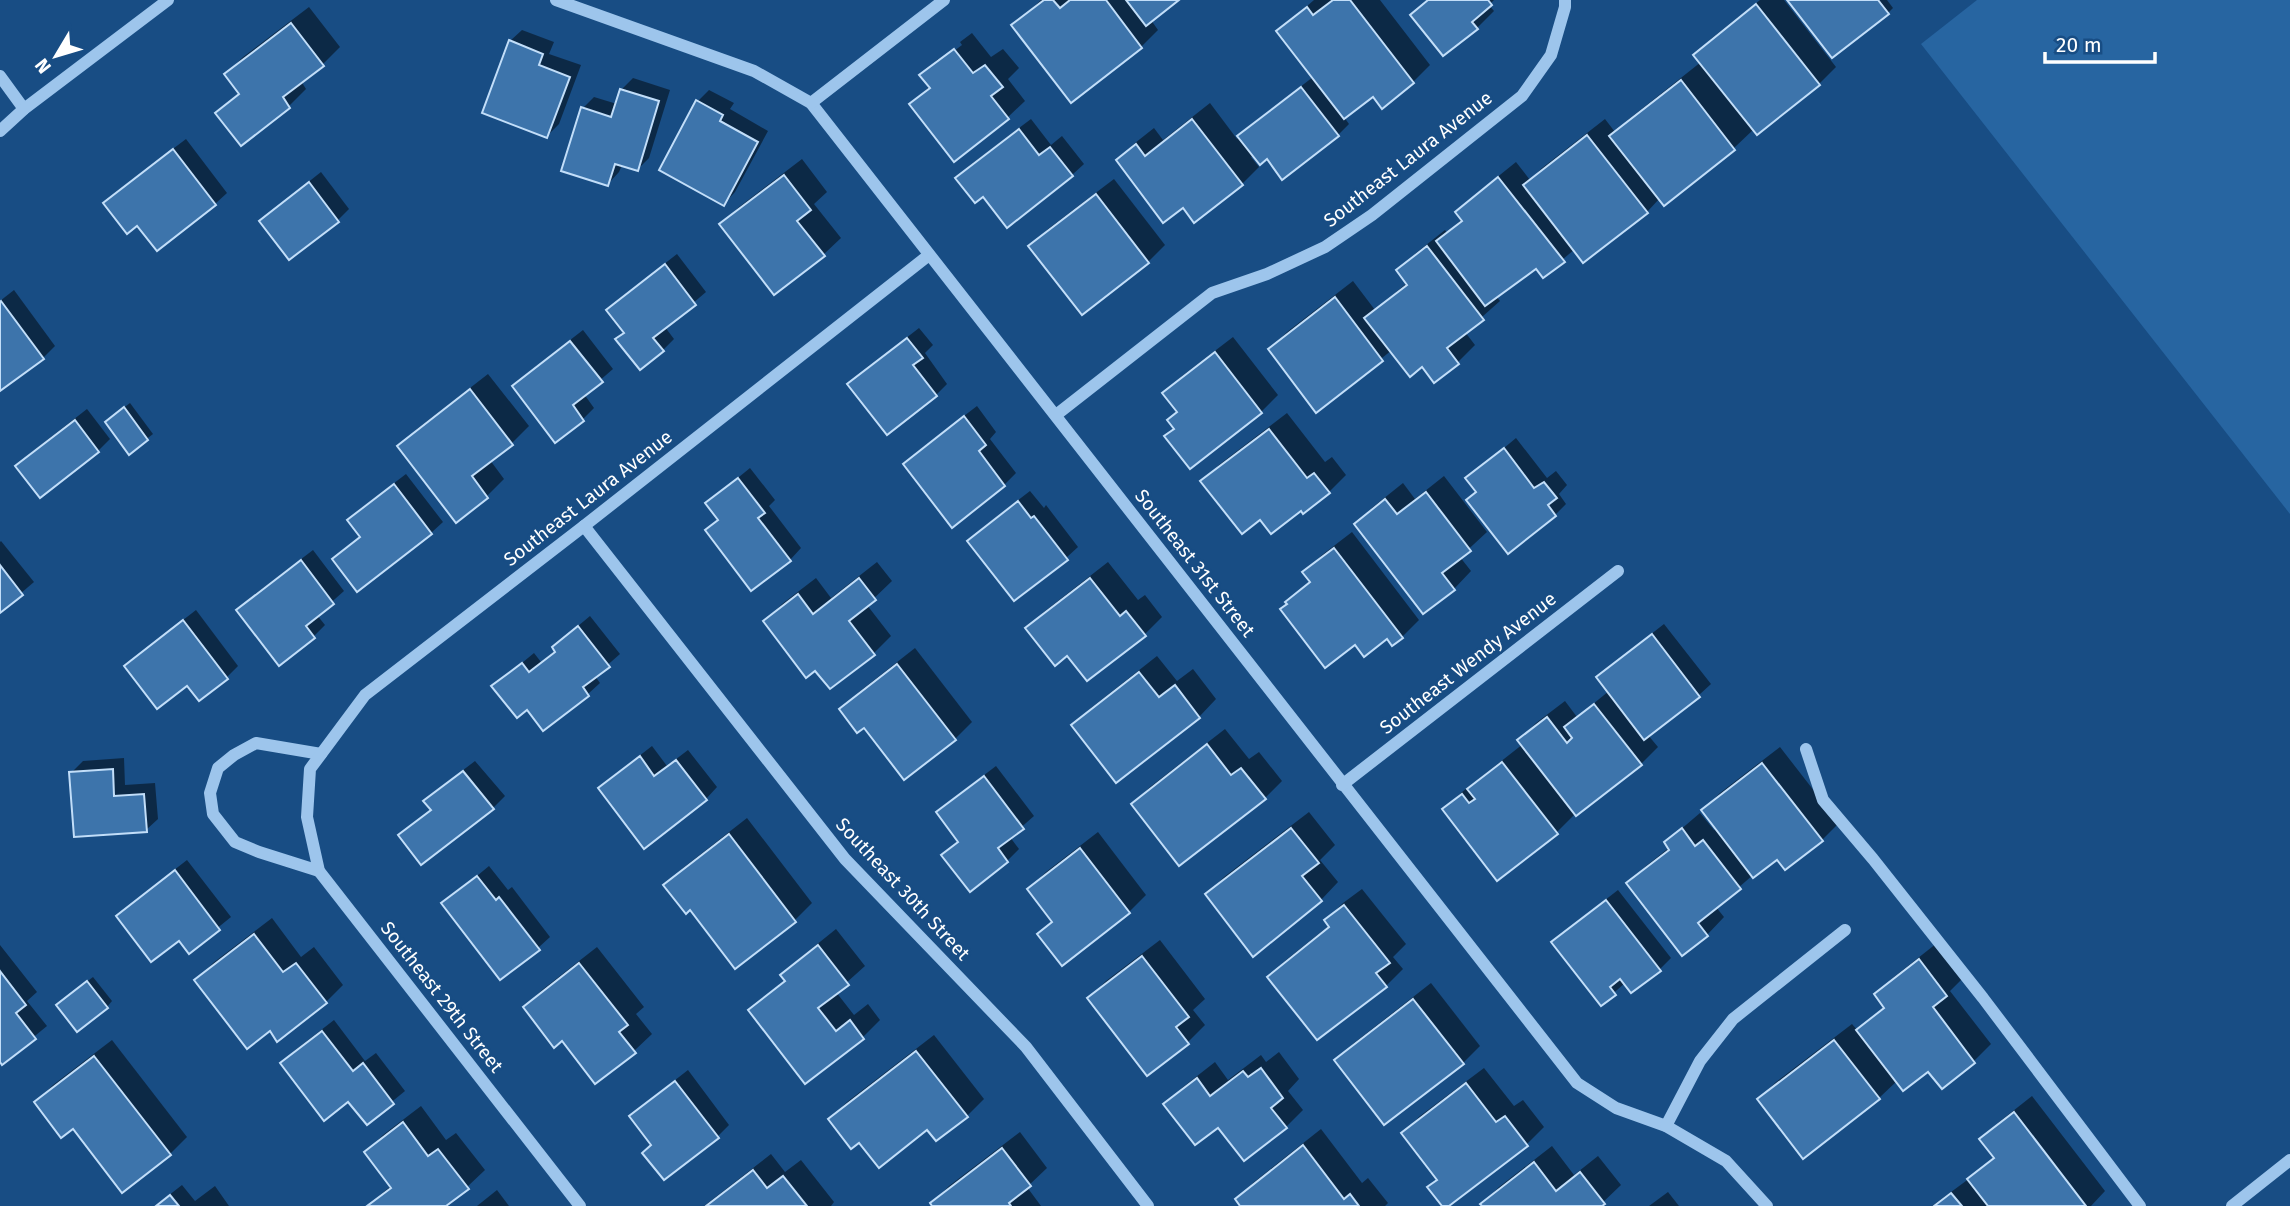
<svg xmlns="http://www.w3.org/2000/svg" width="2290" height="1206" viewBox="0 0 2290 1206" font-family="'Fira Sans',sans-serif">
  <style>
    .green { fill: #2765a1 }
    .shadow { fill: #0007 }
    .building { fill: #3d74ab; stroke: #c2def9; stroke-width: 2 }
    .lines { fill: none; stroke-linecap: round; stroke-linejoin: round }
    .minor { stroke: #9dc5ec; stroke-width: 12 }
    .labels { text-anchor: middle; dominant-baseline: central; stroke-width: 5; stroke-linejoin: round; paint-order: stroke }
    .street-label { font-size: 19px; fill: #fff; stroke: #184d84 }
  </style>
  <rect width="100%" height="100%" fill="#184d84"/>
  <path class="green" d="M1977,0h313v514l-369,-470z"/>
  <g class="shadow">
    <path d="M1041,0h135l-25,20 7,10 -17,17 -127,-22z"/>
    <path d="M1314,0h66l50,65 -17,17 -39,13 -30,22 5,7 -11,11 -70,22 -14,-2 -3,2 8,10 -17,17 -59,22 -65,-46 17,-17 19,-15 9,12 47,-37 27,36 14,-14 62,-48 -35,-46z"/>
    <path d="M1427,0h67l-5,5 5,6 -17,17 -65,-13z"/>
    <path d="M1760,0h24l52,67 -17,17 -65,45 -20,19 -70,55 -4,-5 -13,14 -72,37 -32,27 -7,-9 -40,29 4,5 -35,31 10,13 -17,17 -23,19 -13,-16 -30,-15 -75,60 -47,-61 17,-17 66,-51 22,29 33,-28 -9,-12 17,-17 29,-23 2,3 15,-14 -4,-7 17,-17 41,-33 14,18 12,-12 63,-49 10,13 14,-13 72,-57 -6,-7 17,-17z"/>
    <path d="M1789,0h98l6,8 -5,5z"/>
    <path d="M309,7l31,40 -17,17 -22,17 5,8 -17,17 -48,37 -24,-30 23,-21 -14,-18 17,-17z"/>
    <path d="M522,30l32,12 -5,12 32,11 -22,59 -12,12 -37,-95z"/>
    <path d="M972,33l19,24 12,-8 16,19 -11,11 17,22 -18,17 -96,-14 19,-18 -8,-11 16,-16v4l24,-18 -2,-3z"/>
    <path d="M633,78l37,12 -21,68 -12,12 -15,-5 -3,7 -11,12 -25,-76 11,-11 23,7 4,-14z"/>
    <path d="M709,90l25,13 -4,6 38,22 -33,61 -11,12 -26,-103z"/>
    <path d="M1031,119l20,26 11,-9 22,28 -12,11 -65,50 -23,-31 -26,-16 11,-12z"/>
    <path d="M186,139l41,54 -12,11 -58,45 -20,-25 -32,-21 11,-11z"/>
    <path d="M802,159l25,33 -13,12 27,34 -18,17 -101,-31 17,-17z"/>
    <path d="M321,172l28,37 -11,11 -48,38 -29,-37 12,-11z"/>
    <path d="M1114,179l51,66 -17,17 -117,-16 17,-17z"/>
    <path d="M677,254l29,38 -41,35 9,12 -11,11 -38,-18 -17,-22 11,-11z"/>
    <path d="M14,290l41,56 -12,12 -43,31v-88z"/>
    <path d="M919,328l14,17 -8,8 22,31 -11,11 -86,-11 11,-11z"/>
    <path d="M583,330l30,39 -29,25 10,14 -11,11 -69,-33 11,-11z"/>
    <path d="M1233,337l45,58 -17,17 -86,16 -6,-8 9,-10 -13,-17 17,-17z"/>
    <path d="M488,374l41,52 -18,18 -21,16 14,19 -17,17 -31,24 -56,-74 17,-17z"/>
    <path d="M130,403l23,31 -23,18 -17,-36z"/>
    <path d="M977,406l19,26 -6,7 26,34 -12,12 -52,40 -47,-61 12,-12z"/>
    <path d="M87,409l23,30 -12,12 -58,45 -23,-30 11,-11z"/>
    <path d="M1287,413l38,49 7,-5 14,18 -17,17 -26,19 -2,-2 -41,8 -57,-36 17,-17z"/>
    <path d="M1516,438l31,40 9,-7 11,14 -8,9 7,10 -11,11 -87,-37z"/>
    <path d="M750,468l25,32 -6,6 32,42 -11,12 -83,-29 12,-13 -12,-15z"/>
    <path d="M406,474l37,48 -12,11 -97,26 27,-23 -12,-15 11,-12z"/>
    <path d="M1444,476l43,56 -27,25 11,14 -17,18 -98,-65 17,-17 30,-24 12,16z"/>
    <path d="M1030,491l14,17 2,-3 32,42 -12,11 -97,-17 12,-12z"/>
    <path d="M1352,532l67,88 -17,17h-15l-32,6 -73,-34 29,-29 -6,-8 17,-17z"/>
    <path d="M1,541l33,41 -34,29v-69z"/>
    <path d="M313,550l31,41 -27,24 8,10 -12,12 -75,-27 12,-12z"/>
    <path d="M877,562l15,19 -25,24 24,31 -17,17 -44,34 -14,-18 -51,-47 17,-18 34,-26 15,20z"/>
    <path d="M1108,562l30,38 7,-5 17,22 -17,17 -77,20 -41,-26 18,-17z"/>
    <path d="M196,610l42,56 -11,11 -28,22 -12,-15 -60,-18 11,-11z"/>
    <path d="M590,616l30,38 -25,22 5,7 -12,11 -45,35 -16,-21 -33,-22 40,-33 7,9 15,-12 -2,-3 12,-11z"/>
    <path d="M1664,624l47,60 -12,11 -51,40 10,12 -17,17 -65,49 -20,20 -111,-24 17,-17 61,-48 -4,-4 17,-17 29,-22 12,16 32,-26 -10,-14 11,-11z"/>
    <path d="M915,648l57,74 -17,17 -91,-14 -22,-16 17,-17z"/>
    <path d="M1157,656l20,25 16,-12 23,30 -17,18 -125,8 17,-17z"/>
    <path d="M1225,729l24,30 10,-7 23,29 -17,17 -132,6 17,-17z"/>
    <path d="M652,746l15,20 21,-16 29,37 -11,12 -106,-10 12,-12z"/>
    <path d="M1780,747l59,76 -17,17 -44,18 -25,17 -37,32 8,10 -17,18 -24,18 -54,-70 17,-17 24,-19 -4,-5 34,-29 14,17 3,-2 -14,-18 17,-17z"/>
    <path d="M124,758l1,27 30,-2 3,36 -12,11 -75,-57 12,-12z"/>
    <path d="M475,761l30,35 -12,12 -71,55 -22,-28 32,-26 -6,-8 11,-11z"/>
    <path d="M996,766l38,50 -24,21 9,12 -12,12 -64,-6 16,-15 -21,-27 12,-12z"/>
    <path d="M1309,812l26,33 -15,15 18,22 -17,18 -114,-6 17,-17z"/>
    <path d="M747,818l65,85 -17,17 -60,46 -45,-58 -24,-23 17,-17z"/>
    <path d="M1098,832l48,63 -17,17 -90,22 14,-14 -24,-31 17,-17z"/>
    <path d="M187,860l44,57 -42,34 -9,-13 -62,-22 11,-11z"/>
    <path d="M489,866l19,24 4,-3 38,50 -12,11 -95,-44z"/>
    <path d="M1362,889l44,55 -13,13 10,12 -17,17 -117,-9 17,-17 44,-35 -4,-5 17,-17z"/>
    <path d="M1618,890l53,68 -12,12 -34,13 -24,21 -48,-62 12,-11z"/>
    <path d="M272,918l29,39 13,-10 29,38 -17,17 -56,27 -74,-48 17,-18z"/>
    <path d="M836,929l29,37 -29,26 18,23 14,-11 12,16 -17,17 -58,45 -55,-72 36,-31 -4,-4 18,-17z"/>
    <path d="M1160,940l45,59 -12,11 12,15 -17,17 -41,32 -58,-76 17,-17z"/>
    <path d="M1937,943l26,35 -13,13 41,53 -17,17 -32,26 -14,-18 -31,12 -18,17 -120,1 17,-17 76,-58 6,7 27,-25 -9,-12 18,-17z"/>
    <path d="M0,945l37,47 -10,9 20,25 -45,37 -2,-4z"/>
    <path d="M597,947l47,60 -8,7 16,20 -18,17 -72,-12 -37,-32 17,-17z"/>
    <path d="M93,977l19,24 -5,6 -43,-8z"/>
    <path d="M1431,983l49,63 -17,17 -127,-3 18,-17z"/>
    <path d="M334,1020l31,41 11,-8 29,38 -38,31 -18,-23 -67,-36 12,-12z"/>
    <path d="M934,1035l50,64 -17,17 -39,12 -69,12 -29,-21 17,-17z"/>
    <path d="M112,1040l75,97 -17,17 -96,-27 -38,-25 17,-17z"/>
    <path d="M1279,1052l20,27 -11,12 15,19 -17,17 -67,-1 -54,-22 18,-17 32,-25 13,18 33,-25 5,7z"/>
    <path d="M1484,1068l30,38 9,-6 21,27 -17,17 -83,62 -6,-27 -35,-46 17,-17z"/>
    <path d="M688,1070l41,55 -11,11 -54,42 -11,-34 -22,-28 12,-11z"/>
    <path d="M2032,1096l73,95 -14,15h-159l38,-28 25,-22 -13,-17 17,-17z"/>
    <path d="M421,1106l25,34 10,-7 29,37 -18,17 -24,19h-76l25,-21 -26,-33 17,-17z"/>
    <path d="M1321,1129l41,54 6,-5 20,25 -3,3h-142l-6,-7 17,-17z"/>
    <path d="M1020,1132l27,36 -20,19 14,19h-107l-2,-3 17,-17z"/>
    <path d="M1552,1146l22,29 24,-19 23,29 -22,21h-115l-2,-2 17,-17z"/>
    <path d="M771,1154l14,18 16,-12 33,42 -3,4h-127z"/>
    <path d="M182,1185l13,16 20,-15 14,20h-74z"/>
    <path d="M497,1190l12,16h-32z"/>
    <path d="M1668,1192l11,14h-30z"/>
  </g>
  <g class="building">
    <path d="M1044,0h9l7,8 10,-8h36l36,48 -71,55 -60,-78z"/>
    <path d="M1126,0h53l-33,26z"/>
    <path d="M1333,0h17l64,83 -32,26 -9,-12 -29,22 -68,-88 31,-24 6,8z"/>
    <path d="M1428,0h60l4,5 -20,17 6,7 -35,27 -33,-41z"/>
    <path d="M1787,0h91l11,14 -57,44z"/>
    <path d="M1756,4l64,81 -63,50 -64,-80z"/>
    <path d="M291,23l33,43 -41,31 7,11 -49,38 -26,-33 24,-19 -15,-20z"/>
    <path d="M509,40l34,14 -4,11 31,12 -23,61 -65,-25z"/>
    <path d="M954,49l19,24 12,-8 18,22 -12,9 18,23 -55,43 -45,-58 21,-16 -11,-13z"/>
    <path d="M1681,80l54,70 -71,56 -55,-70z"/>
    <path d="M1301,87l38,49 -57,44 -15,-21 -7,6 -23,-29z"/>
    <path d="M620,89l39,12 -21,70 -23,-7 -7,22 -47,-15 20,-64 30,10z"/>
    <path d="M696,100l27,15 -3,6 38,21 -34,64 -65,-36z"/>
    <path d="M1192,119l51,66 -49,38 -11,-15 -20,15 -47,-63 20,-16 9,12z"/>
    <path d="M1019,129l20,26 11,-8 23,29 -66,52 -24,-31 -8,6 -20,-25z"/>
    <path d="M1587,135l61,78 -65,50 -60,-78z"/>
    <path d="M173,149l43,56 -59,46 -20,-25 -10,8 -24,-31z"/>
    <path d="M784,175l27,35 -14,11 28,35 -51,39 -55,-71z"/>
    <path d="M1498,177l67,85 -22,16 -7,-9 -51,37 -49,-65 26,-20 -7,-9z"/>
    <path d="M309,182l30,40 -50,38 -30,-39z"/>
    <path d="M1096,194l53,69 -67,52 -54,-69z"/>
    <path d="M1427,246l57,74 -37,28 12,16 -25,19 -12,-16 -12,10 -46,-59 43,-33 -11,-15z"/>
    <path d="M665,264l31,41 -43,33 11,13 -24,19 -25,-31 9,-6 -18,-23z"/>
    <path d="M1335,297l48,64 -67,52 -48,-64z"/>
    <path d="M1,301l43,58 -44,32v-89z"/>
    <path d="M907,338l16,20 -10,7 24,31 -50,39 -40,-51z"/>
    <path d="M570,341l33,41 -30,23 11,16 -29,22 -43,-57z"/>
    <path d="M1215,352l47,61 -72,56 -26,-33 10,-7 -7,-9 10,-8 -15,-19z"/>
    <path d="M470,389l43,56 -41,31 16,22 -32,25 -59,-77z"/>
    <path d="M124,407l24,33 -19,15 -24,-33z"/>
    <path d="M964,416l22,29 -7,6 26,35 -53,42 -49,-64z"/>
    <path d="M75,420l24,32 -59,46 -25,-32z"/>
    <path d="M1269,429l38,49 7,-5 16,20 -27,21 -2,-3 -30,23 -11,-14 -18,14 -42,-53z"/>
    <path d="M1504,448l30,40 10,-6 13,16 -9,7 8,11 -48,38 -42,-54 10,-8 -11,-14z"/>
    <path d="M738,478l27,35 -7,5 33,43 -40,30 -46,-61 13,-10 -13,-17z"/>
    <path d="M394,484l38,50 -75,58 -25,-33 28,-22 -13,-17z"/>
    <path d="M1426,492l45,59 -29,22 13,17 -32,24 -69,-90 31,-25 12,15z"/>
    <path d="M1018,501l13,17 3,-2 34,44 -54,41 -47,-60z"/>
    <path d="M1334,548l69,90 -11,8 -5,-7 -23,18 -9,-12 -30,23 -45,-59 7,-5 -2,-2 25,-20 -8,-10z"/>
    <path d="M301,560l33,44 -28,22 9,12 -36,28 -43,-56z"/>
    <path d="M0,565l23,30 -23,18z"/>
    <path d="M859,578l17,22 -27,21 26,34 -45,34 -15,-18 -9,7 -43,-57 35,-27 15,20z"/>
    <path d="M1090,578l30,38 6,-5 20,25 -59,45 -20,-25 -12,10 -30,-38z"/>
    <path d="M183,620l45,59 -29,22 -12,-15 -30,23 -33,-43z"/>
    <path d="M578,626l32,41 -27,20 6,9 -46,35 -16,-21 -10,8 -26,-32 31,-23 7,9 26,-20 -3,-5z"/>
    <path d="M1652,634l48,63 -56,43 -48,-63z"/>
    <path d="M897,664l59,76 -52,40 -40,-52 -7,5 -18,-24z"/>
    <path d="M1139,672l20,25 16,-12 25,33 -84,65 -45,-58z"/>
    <path d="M1594,704l48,61 -66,51 -59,-76 30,-23 20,26 5,-5 -8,-11z"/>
    <path d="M1207,744l24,31 10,-7 25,31 -87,67 -48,-62z"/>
    <path d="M640,756l14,20 22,-16 31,40 -63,49 -46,-61z"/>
    <path d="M1502,762l56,72 -61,47 -55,-72 20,-15 7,9 6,-4 -8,-10z"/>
    <path d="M1762,763l61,78 -38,29 -8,-10 -24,18 -52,-68z"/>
    <path d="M113,769l1,27 30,-2 3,38 -73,5 -5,-65z"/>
    <path d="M463,771l31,38 -73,56 -23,-30 33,-25 -8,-9z"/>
    <path d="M984,776l40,53 -26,19 10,14 -38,30 -29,-37 17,-13 -22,-30z"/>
    <path d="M1291,828l28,35 -17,13 20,25 -69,56 -48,-63z"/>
    <path d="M1682,828l13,18 8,-6 38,49 -43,34 10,13 -26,20 -56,-73 43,-33 -5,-8z"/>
    <path d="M729,834l67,88 -61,47 -45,-59 -4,4 -23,-29z"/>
    <path d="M1080,848l50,65 -68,53 -25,-32 15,-12 -25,-33z"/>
    <path d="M175,870l45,60 -31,24 -10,-13 -28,21 -35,-46z"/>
    <path d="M477,876l19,24 3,-3 41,53 -40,30 -59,-77z"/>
    <path d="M1606,900l55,71 -30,22 -11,-14 -10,8 6,8 -15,11 -50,-64z"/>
    <path d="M1344,905l46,58 -14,10 11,14 -70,53 -50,-63 62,-50 -5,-7z"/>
    <path d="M254,934l29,38 13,-9 31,40 -50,39 -7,-11 -23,18 -53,-69z"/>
    <path d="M818,945l31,40 -31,23 18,23 14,-11 14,19 -59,45 -57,-74 37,-29 -5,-6z"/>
    <path d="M1142,956l47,61 -13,10 13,17 -42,32 -60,-78z"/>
    <path d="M1919,959l28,37 -14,11 42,56 -33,26 -14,-17 -25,19 -47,-61 28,-22 -10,-14z"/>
    <path d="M579,963l49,62 -9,7 17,21 -41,31 -33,-43 -8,7 -31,-41z"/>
    <path d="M0,971l26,34 -10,8 20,26 -34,26 -2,-3z"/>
    <path d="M87,981l21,27 -31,24 -21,-27z"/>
    <path d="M1413,999l51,65 -80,61 -50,-65z"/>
    <path d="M322,1031l31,40 10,-8 31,41 -27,21 -19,-23 -24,19 -44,-58z"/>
    <path d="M1834,1040l46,59 -77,60 -46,-60z"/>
    <path d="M916,1051l52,66 -32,24 -9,-11 -48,38 -20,-25 -8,6 -23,-30z"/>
    <path d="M94,1056l77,99 -49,38 -49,-64 -12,9 -27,-36z"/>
    <path d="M1261,1068l22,30 -12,10 16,20 -43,33 -26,-33 -23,17 -32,-41 34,-26 13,18 33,-25 5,6z"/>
    <path d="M675,1081l44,57 -55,42 -22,-27 9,-8 -22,-29z"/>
    <path d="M1466,1083l30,39 9,-6 23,30 -79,60h-7l-15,-19 10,-7 -36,-47z"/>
    <path d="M2014,1112l72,94h-98l-21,-27 27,-21 -15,-19z"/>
    <path d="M403,1122l25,34 10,-7 31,40 -23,17h-79l24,-18 -27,-36z"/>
    <path d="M1303,1145l41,54 6,-5 9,12h-119l-5,-7z"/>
    <path d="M1002,1148l29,38 -22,17 2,3h-79l-2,-3z"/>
    <path d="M1534,1162l22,29 24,-19 25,32 -3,2h-120l-2,-2z"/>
    <path d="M753,1170l14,18 16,-12 24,30h-101z"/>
    <path d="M1951,1193l11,13h-28z"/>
    <path d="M170,1195l9,11h-23z"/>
  </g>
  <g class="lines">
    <g class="minor">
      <path d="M556,0l198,71 57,32 766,980 39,25 50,18 60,35 41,45"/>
      <path d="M0,76l24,33"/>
      <path d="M811,103l133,-103"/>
      <path d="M0,131l24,-22 144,-109"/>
      <path d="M1056,415l156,-122 55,-19 58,-27 47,-32 150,-119 29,-41 14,-48v-7"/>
      <path d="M584,526l261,333 181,188 122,159"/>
      <path d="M1806,749l17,51 50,59 110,139 157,208"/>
      <path d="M1342,785l276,-214"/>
      <path d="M319,871l-60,-19 -24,-10 -22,-28 -3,-21 8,-25 16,-13 22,-12 65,11"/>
      <path d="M1666,1126l34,-65 33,-42 112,-89"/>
      <path d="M580,1206l-261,-335 -12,-54 3,-48 55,-74 219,-169 345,-271"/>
      <path d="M2232,1206l58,-46"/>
    </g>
  </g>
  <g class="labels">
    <g class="street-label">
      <text transform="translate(1408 159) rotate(-38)">Southeast Laura Avenue</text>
      <text transform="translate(588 498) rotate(-38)">Southeast Laura Avenue</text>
      <text transform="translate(1195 563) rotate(52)">Southeast 31st Street</text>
      <text transform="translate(1468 663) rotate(-38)">Southeast Wendy Avenue</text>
      <text transform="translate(903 889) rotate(47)">Southeast 30th Street</text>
      <text transform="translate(442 997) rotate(52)">Southeast 29th Street</text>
    </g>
  </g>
  <g transform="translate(56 56) rotate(232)" stroke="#184d84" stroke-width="5" paint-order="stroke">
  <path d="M0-5L12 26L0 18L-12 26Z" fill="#ffffff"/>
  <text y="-10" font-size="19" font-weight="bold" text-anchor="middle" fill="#ffffff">N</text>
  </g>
  <path d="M2045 52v10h110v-10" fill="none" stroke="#ffffff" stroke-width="3.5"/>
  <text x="2056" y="52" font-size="21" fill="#ffffff" stroke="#184d84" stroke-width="5" paint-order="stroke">20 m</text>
</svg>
